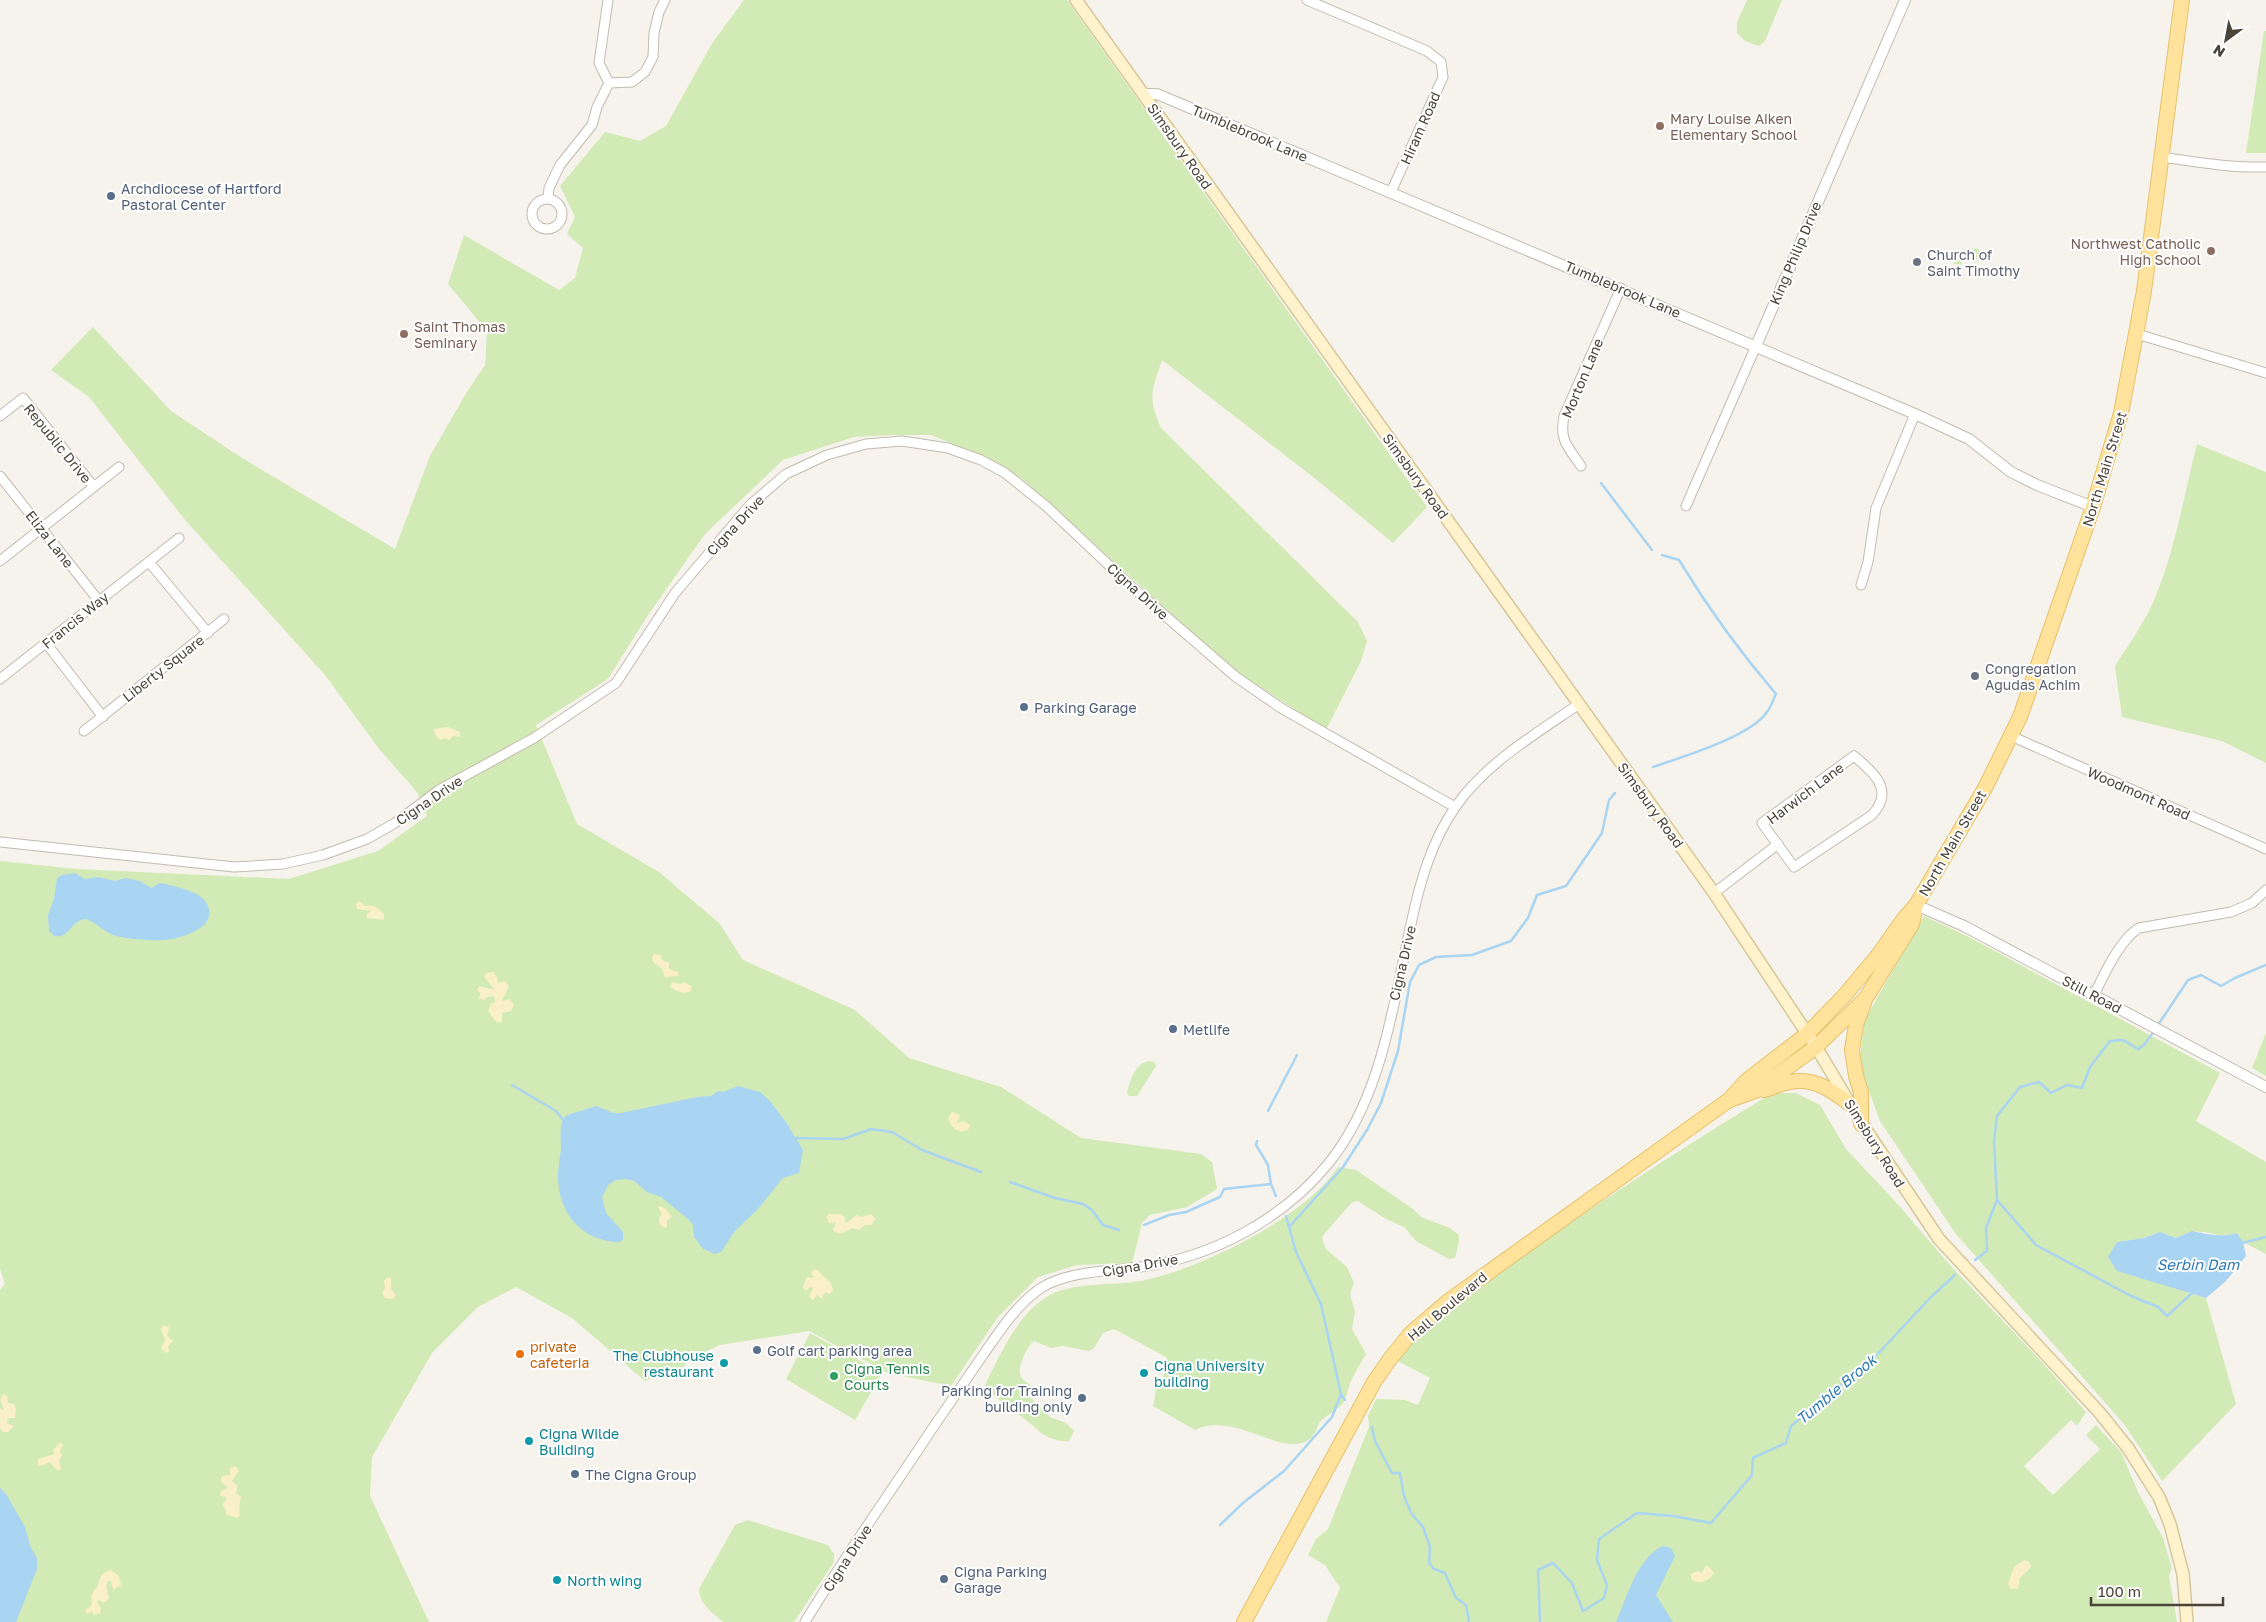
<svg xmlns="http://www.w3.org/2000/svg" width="2266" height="1622" viewBox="0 0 2266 1622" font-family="'Golos Text',sans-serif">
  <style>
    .green { fill: #d2eab5 }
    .sand { fill: #f9efc9 }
    .water { fill: #a9d4f2 }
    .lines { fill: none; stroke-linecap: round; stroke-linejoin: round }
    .stream { stroke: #a9d4f2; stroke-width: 2.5 }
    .minor-casing { stroke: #c2bbae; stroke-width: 11 }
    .tertiary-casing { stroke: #c2bbae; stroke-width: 12 }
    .secondary-casing { stroke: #d6c79b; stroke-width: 14 }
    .primary-casing { stroke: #e6c16a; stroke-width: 16 }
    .minor { stroke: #fff; stroke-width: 9 }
    .tertiary { stroke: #fff; stroke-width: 10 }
    .secondary { stroke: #fff3cd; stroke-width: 11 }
    .primary { stroke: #ffe39c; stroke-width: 14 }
    .education-dot { fill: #8d6e63; stroke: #fff; stroke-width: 2 }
    .service-dot { fill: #5c6f8a; stroke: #fff; stroke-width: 2 }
    .worship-dot { fill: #6b7280; stroke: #fff; stroke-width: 2 }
    .food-dot { fill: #e8710a; stroke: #fff; stroke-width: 2 }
    .culture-dot { fill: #0f9aa8; stroke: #fff; stroke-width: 2 }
    .leisure-dot { fill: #2e9e5b; stroke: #fff; stroke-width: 2 }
    .labels { text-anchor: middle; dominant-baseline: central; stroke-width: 4; stroke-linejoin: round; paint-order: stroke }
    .education-label { font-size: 14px; fill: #785e54; stroke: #fff; text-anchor: start }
    .street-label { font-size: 14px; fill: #4b4439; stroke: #fff }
    .service-label { font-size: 14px; fill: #4e5e75; stroke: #fff; text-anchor: start }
    .worship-label { font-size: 14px; fill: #5b616d; stroke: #fff; text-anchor: start }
    .food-label { font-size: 14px; fill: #c56008; stroke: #fff; text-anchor: start }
    .culture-label { font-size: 14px; fill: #0d838f; stroke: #fff; text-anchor: start }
    .leisure-label { font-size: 14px; fill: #27864d; stroke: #fff; text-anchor: start }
    .water-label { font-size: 15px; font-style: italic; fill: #2e7ab2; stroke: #fff }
  </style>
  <rect width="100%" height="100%" fill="#f6f3ec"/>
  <g class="green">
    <path d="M744,0h323l360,507 -34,36 -76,-63 -155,-120c-10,31 -15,36 -1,68l197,194 9,19 -6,20 -35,69 -96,-63 -209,-189 -46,-25 -44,-18h-40l-37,2 -71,23 -78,74 -59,84 -38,61 -72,46 41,99 82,48 60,51 24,37 112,50 54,48 92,29 80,51 120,16 11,8 5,27 -30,18 -37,8 -8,8 -10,40 -55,2 -39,12 -40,40 -47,69 -63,-13 -79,-42 -89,14 -32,15 -10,16 -20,-1 -13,6 -73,-63 -56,-31 -38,20 -46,46 -60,104 -2,39 59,126h-429v-332l5,-6 -5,-15v-408l76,8 213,10 89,-28 49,-35 -10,-24 -38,-43 -54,-74 -139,-154 -97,-124 -38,-27 42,-43 78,84 71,47 153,91 35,-93 35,-61 20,-30 2,-34 -39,-47 16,-49 95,55 16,-12 8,-30 -16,-14 8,-17 -15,-31 45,-54 35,9 26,-15 47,-84z"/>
    <path d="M1747,0h35l-17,41 -6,5 -14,-5 -8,-8v-11z"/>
    <path d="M2264,31h2v122h-20z"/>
    <path d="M1968,248l1,3 7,-3 5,4 -6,11 -10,-6 -5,9 -7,-3 8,-8 -1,-3z"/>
    <path d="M2197,444l69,28v291l-44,-22 -100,-24 -7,-51c15,-23 32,-47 42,-73 18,-44 28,-102 40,-149z"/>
    <path d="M1924,916l43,20 253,137 -24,48 70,41v92l-23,-12 -6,-9c-20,6 -31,-4 -46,-1 -5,1 -10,4 -15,6l-16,-6 -16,6 -27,4 56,46 33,10 30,106 -74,77 -38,-57 -169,-191 -75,-112 -21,-57 6,-45z"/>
    <path d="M2266,1033v43l-14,-8z"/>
    <path d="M1150,1061l5,2 1,3 -19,30h-8l-2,-3c3,-13 8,-30 23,-32z"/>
    <path d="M1772,1093h24l24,12 26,44 48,51 56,65 91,96 45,51 -9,14 -6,-6 -47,46 29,29 47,-46 -14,-14 10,-10 25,27 18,42 24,44 9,30 -3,8 8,46h-851l14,-34 -15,-23 -17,-10 8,-16 12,-10 41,-102 -1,-11 8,-17 29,1 13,5 12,-27 -34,-18c38,-41 87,-74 132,-107 79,-57 161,-109 244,-160z"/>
    <path d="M1338,1167l18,3 57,39 8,8 29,11 9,7v6l-4,17 -6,1 -33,-18 -12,-14 -18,-8 -28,-18 -6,1 -27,31 -3,5 4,11 21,18 7,16 -4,11 5,18 -3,17 14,25c-5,9 -11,18 -15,27 -3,7 -4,16 -8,22 -5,7 -15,11 -21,17 -6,5 -5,14 -12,19 -28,20 -76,-29 -115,-9l-42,-24c2,-7 2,-18 6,-24 5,-8 12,-14 7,-25l-52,-28 -11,4 -9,15 -5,3 -26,-5 -12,2 -17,-7c-7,5 -15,24 -14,32 0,5 6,9 10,12v12l20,20 16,6 8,8 -5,10c-11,1 -26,-4 -33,-13l-39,-30 -12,-13c15,-30 31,-68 60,-87 25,-17 67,-12 96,-17 58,-11 165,-64 197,-114z"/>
    <path d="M810,1333l72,40 -27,47 -69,-41z"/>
    <path d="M748,1520l80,25 6,9v8l-40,60h-71c-11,-10 -23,-17 -24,-33l36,-64z"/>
  </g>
  <g class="sand">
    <path d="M448,727l12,5v5l-7,-1 -4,4 -4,-2 -5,2 -5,-5 -1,-6z"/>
    <path d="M359,901l6,5h9l10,8v6l-17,-2 -1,-3 5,-4 -14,-2 -1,-5z"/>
    <path d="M654,954l7,1 1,5 7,3v6l9,3 1,4 -14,1 -3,-8 -9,-7 -1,-5z"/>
    <path d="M493,972l4,5 1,6 7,-2 4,5 -7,15 8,-2 4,6 -3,6 -9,2v9l-3,1 -5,-3 -6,-10 3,-6 4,-2 -1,-6 -7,1 -3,3 -6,-2 3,-4 -4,-4 2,-4 16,4 -11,-13 2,-4z"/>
    <path d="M672,982l9,2 3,-2 7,4v5c-6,4 -17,0 -21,-5z"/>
    <path d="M952,1112l8,3 -3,8 6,-2 7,4 -2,5c-11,4 -16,-2 -20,-12z"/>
    <path d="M660,1206l6,3 6,8 -5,3v6l-2,2 -5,-3 -1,-7 3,-4 -4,-7z"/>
    <path d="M829,1214h12l5,4 -2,3 3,2 9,-8 6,2 9,-3 5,5 -5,6h-6l-6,5 -7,-2c-5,4 -13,8 -19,2l3,-8 -7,1 -3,-6z"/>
    <path d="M816,1269l15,14 2,7 -3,4 -5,-2 -3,7 -5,-4 -4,5 -4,-3 4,-9 -3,-1 -4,4 -3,-4 4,-10 7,1 -3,-6z"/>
    <path d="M387,1277l4,1v11l5,6 -3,4 -8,-1 -3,-5 3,-6 -1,-6z"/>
    <path d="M163,1325l6,2 -2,9 6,5 -5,5 1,5 -3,2 -5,-5 4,-8 -4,-11z"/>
    <path d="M3,1394l4,2 1,7 6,1 2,4 -1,10h-7l-1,5 7,3 -6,6h-5l-3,-4v-21l1,3 3,-1 -4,-9z"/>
    <path d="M61,1442l2,3 -3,6 2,5 -3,4 2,10h-5l-6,-8 -9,4 -3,-1v-6l16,-5 -1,-4z"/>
    <path d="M236,1466l3,5 -7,10 6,5 -2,7 5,4c-2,6 -2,12 -1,19l-3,2 -11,-3v-5l-4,-5 5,-7 -7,-3 1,-4 7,-4 -7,-5v-4l2,-2 7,-1v-7z"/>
    <path d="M2024,1560l5,2 2,5 -11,11 -2,11h-7l-3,-5 6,-17z"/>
    <path d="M1705,1566h3l6,6c-4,9 -15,14 -23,7v-5l7,-3 4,2z"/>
    <path d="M111,1570l8,6 2,9 -8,5 -2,-9h-3l-2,5 3,12 -5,5 -5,-3 -2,2 4,6 -1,5 -6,2 -2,-4 -5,3 -2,-3 7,-7c-2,-9 0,-12 6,-18 0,-7 5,-15 13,-16z"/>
  </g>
  <g class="water">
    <path d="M75,873l10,6 13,-2 17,4 11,-3 14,3 11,7 9,-5c11,2 39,8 45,18 18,25 -23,38 -41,39 -11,1 -43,-1 -53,-6 -9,-4 -17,-13 -26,-15 -14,2 -16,20 -31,17l-5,-5 -1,-16 6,-16 3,-21 5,-3z"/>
    <path d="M738,1086l22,6 9,8 17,22 17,28 -4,23 -16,5 -25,31 -23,22 -14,21 -6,2 -12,-5 -9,-12 -1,-12 -5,-6 -27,-22 -14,-5 -13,-11 -9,-2 -9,1 -8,5 -6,12 4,16 17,19v7l-3,3c-38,0 -62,-29 -62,-66 0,-9 2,-18 3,-27 0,-12 -3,-25 6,-34l29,-9 18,7h7l76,-16 14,-1 7,-5 5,1z"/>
    <path d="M2192,1231c15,3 30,7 45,2l6,9 3,14 -20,25 -20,17 -89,-27 -9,-14 9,-15 27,-4 16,-6 16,6z"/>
    <path d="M0,1488l6,6 19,33 6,21 6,10v11l-21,53h-16z"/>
    <path d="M1663,1546l8,2 4,8 -19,39 17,27h-57c11,-25 21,-64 47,-76z"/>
  </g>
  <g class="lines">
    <g class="stream">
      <path d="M1601,483l51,67"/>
      <path d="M1653,767c29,-10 97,-30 114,-55 4,-5 6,-12 9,-18 -36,-42 -68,-86 -97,-134l-17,-5"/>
      <path d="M2158,1025l30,-45 13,-5 20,11 14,-8 31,-13"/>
      <path d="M512,1085l44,26 8,10"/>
      <path d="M1268,1111l29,-56"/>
      <path d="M794,1138l49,1 28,-10 21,3 30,18 59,22"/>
      <path d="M1257,1141l-1,4 12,20 3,19 5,12"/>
      <path d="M1010,1182l45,16 28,6 9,6 11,15 16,5"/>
      <path d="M1997,1200l39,45 95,51 27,11 9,9 25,-23"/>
      <path d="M1286,1216l10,36 25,52 20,90 4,6"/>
      <path d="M1144,1225l25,-10 17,-3 34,-15 4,-8 47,-5"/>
      <path d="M1290,1226l53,-59 24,-37 14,-27 17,-52 12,-69 9,-17 17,-8 36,-2 39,-14 17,-23 9,-23 29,-9 36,-53 7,-33 6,-7"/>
      <path d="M2242,1243l24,-6"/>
      <path d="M1975,1260l12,-9 -1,-23 11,-28 -3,-59 3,-25 23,-29 19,-5 12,11 16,-8 15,3 8,-21 20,-26 13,-1 15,9 6,-4 11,-15"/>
      <path d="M1372,1427l3,14 17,32h8l4,23 7,17 12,14 7,20 -1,16 5,6 11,4 11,25 10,7 3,17"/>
      <path d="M1220,1525l23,-22 41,-32 48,-54 9,-23"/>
      <path d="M1540,1622l-2,-52 15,-7 19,20 11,28 21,-13 3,-13 -10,-25 2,-21 38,-26 36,3 38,7 41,-48 1,-17 33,-15 5,-17 82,-67 59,-63 23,-21"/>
    </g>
    <g class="minor-casing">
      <g id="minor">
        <path d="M608,0l-9,63 10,20 23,-1 13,-10 8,-15 1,-24 5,-21 6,-12"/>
        <path d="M1307,0l120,51 14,11 2,15 -52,115"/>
        <path d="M2161,157c35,5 70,11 105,10"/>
        <circle cx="547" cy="214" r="15"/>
        <path d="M548,199l1,-11 11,-23 32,-40 5,-18 12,-24"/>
        <path d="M2137,334l129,39"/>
        <path d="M0,416l23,-18 71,89"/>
        <path d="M1581,466c-13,-19 -22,-26 -17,-50l57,-128"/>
        <path d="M0,476l99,125"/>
        <path d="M1686,506l70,-160"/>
        <path d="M0,561l119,-94"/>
        <path d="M149,562l59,71"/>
        <path d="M1861,585l7,-23 8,-54 39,-94"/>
        <path d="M46,643l57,74"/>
        <path d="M0,679l179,-141"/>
        <path d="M84,731l140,-112"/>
        <path d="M2011,736l255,113"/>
        <path d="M1854,756c20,17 41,34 18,59l-78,52 -32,-44z"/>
        <path d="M0,842l234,25 49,-3 40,-9 44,-16 28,-16 44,-33 95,-52 82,-55 59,-90 75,-88 36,-31 41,-19 39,-11 36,-3 46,7 33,12 24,13 41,33 86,81 104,90 45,31 174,99"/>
        <path d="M1714,893l64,-49"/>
        <path d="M2094,995c10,-20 26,-56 45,-67l92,-16 21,-9 14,-13"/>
        <path d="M805,1622c40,-66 85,-129 127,-193 17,-25 34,-49 51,-74 16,-23 34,-51 58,-67 26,-17 70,-17 100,-21 71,-10 141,-47 187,-103 54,-66 65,-159 83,-240 9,-42 20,-82 45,-118 31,-44 80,-72 123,-102"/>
      </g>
    </g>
    <g class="tertiary-casing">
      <g id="tertiary">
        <path d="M1143,94h14l758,320 54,25 42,33 26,13 56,22"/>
        <path d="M1756,346l149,-346"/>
        <path d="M1916,905l48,21 302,161"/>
      </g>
    </g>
    <g class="secondary-casing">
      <g id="secondary">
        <path d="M1076,0l638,893 102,154 33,55"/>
        <path d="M1858,1118l81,121 160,173 29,36 31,49 11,27 13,50 4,48"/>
      </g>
    </g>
    <g class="primary-casing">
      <g id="primary">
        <path d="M1764,1090c9,-2 17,-7 26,-8 24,-5 41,8 60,22"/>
        <path d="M1730,1100l25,-9 61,-44 50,-49 46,-74 4,-19"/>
        <path d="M1861,1124v-32l-5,-16 -4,-26 4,-25 8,-22"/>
        <path d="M1244,1622l130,-240 16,-23 21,-26 36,-31 282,-202 17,-19 61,-47 37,-38 35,-42 24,-34 13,-15 69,-117 35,-71 73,-210 28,-94 23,-122 38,-291"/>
      </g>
    </g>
    <use href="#minor" class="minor"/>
    <use href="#tertiary" class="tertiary"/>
    <use href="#secondary" class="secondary"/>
    <use href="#primary" class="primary"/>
  </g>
  <g class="education-dot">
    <circle cx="1660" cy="126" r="5"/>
    <circle cx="2211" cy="251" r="5"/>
    <circle cx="404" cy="334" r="5"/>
  </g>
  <g class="service-dot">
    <circle cx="111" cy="196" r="5"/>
    <circle cx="1024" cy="707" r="5"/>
    <circle cx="1173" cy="1029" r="5"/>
    <circle cx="757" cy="1350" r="5"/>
    <circle cx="1082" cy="1398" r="5"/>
    <circle cx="575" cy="1474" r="5"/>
    <circle cx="944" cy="1579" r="5"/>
  </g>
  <g class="worship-dot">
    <circle cx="1917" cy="262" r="5"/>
    <circle cx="1975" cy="676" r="5"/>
  </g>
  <circle class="food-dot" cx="520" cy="1354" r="5"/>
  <g class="culture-dot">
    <circle cx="724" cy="1363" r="5"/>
    <circle cx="1144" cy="1373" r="5"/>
    <circle cx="529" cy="1441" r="5"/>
    <circle cx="557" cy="1580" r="5"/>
  </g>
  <circle class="leisure-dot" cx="834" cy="1376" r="5"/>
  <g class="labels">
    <g class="education-label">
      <text x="1670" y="118">Mary Louise Aiken<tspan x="1670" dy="16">Elementary School</tspan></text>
      <text x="2201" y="243" text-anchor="end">Northwest Catholic<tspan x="2201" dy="16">High School</tspan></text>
      <text x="414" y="326">Saint Thomas<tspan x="414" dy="16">Seminary</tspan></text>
    </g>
    <g class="street-label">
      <text transform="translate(1420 128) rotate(-66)">Hiram Road</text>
      <text transform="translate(1250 133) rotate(23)">Tumblebrook Lane</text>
      <text transform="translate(1180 146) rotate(55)">Simsbury Road</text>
      <text transform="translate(1795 253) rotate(-67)">King Philip Drive</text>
      <text transform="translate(1623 289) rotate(23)">Tumblebrook Lane</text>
      <text transform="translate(1582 378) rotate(-67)">Morton Lane</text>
      <text transform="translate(58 443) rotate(51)">Republic Drive</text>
      <text transform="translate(2104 469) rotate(-73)">North Main Street</text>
      <text transform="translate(1416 476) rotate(54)">Simsbury Road</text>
      <text transform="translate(735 525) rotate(-47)">Cigna Drive</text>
      <text transform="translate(50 539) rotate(52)">Eliza Lane</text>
      <text transform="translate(1138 591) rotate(42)">Cigna Drive</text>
      <text transform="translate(75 620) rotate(-39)">Francis Way</text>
      <text transform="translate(163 668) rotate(-38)">Liberty Square</text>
      <text transform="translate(1805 793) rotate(-37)">Harwich Lane</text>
      <text transform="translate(2139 793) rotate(24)">Woodmont Road</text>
      <text transform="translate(429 800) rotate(-34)">Cigna Drive</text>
      <text transform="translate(1651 805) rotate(54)">Simsbury Road</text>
      <text transform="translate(1952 843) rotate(-60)">North Main Street</text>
      <text transform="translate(1402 963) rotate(-77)">Cigna Drive</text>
      <text transform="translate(2092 994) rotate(28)">Still Road</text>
      <text transform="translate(1875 1143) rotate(58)">Simsbury Road</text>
      <text transform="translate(1140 1265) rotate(-10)">Cigna Drive</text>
      <text transform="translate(1447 1306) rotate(-40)">Hall Boulevard</text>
      <text transform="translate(847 1558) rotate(-57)">Cigna Drive</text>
    </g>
    <g class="service-label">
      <text x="121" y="188">Archdiocese of Hartford<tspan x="121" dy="16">Pastoral Center</tspan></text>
      <text x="1034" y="707">Parking Garage</text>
      <text x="1183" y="1029">Metlife</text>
      <text x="767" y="1350">Golf cart parking area</text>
      <text x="1072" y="1390" text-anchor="end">Parking for Training<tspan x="1072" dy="16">building only</tspan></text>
      <text x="585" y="1474">The Cigna Group</text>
      <text x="954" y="1571">Cigna Parking<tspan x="954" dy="16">Garage</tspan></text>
    </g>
    <g class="worship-label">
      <text x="1927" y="254">Church of<tspan x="1927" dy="16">Saint Timothy</tspan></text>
      <text x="1985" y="668">Congregation<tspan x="1985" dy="16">Agudas Achim</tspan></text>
    </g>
    <g class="food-label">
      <text x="530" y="1346">private<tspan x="530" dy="16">cafeteria</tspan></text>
    </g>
    <g class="culture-label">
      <text x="714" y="1355" text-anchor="end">The Clubhouse<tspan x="714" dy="16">restaurant</tspan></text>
      <text x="1154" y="1365">Cigna University<tspan x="1154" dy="16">building</tspan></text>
      <text x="539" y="1433">Cigna Wilde<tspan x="539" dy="16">Building</tspan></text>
      <text x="567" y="1580">North wing</text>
    </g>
    <g class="leisure-label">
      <text x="844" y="1368">Cigna Tennis<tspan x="844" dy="16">Courts</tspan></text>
    </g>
    <g class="water-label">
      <text x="2198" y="1264">Serbin Dam</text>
      <text transform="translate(1836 1389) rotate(-40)">Tumble Brook</text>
    </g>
  </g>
  <g transform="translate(2226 40) rotate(212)" stroke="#ffffff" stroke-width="4" paint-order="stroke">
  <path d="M0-4L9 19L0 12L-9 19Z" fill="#4b4439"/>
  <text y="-8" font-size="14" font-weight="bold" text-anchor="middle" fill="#4b4439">N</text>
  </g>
  <path d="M2091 1597v8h132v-8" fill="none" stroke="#4b4439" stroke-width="2.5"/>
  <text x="2098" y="1597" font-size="15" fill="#4b4439" stroke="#ffffff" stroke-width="4" paint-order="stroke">100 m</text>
</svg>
